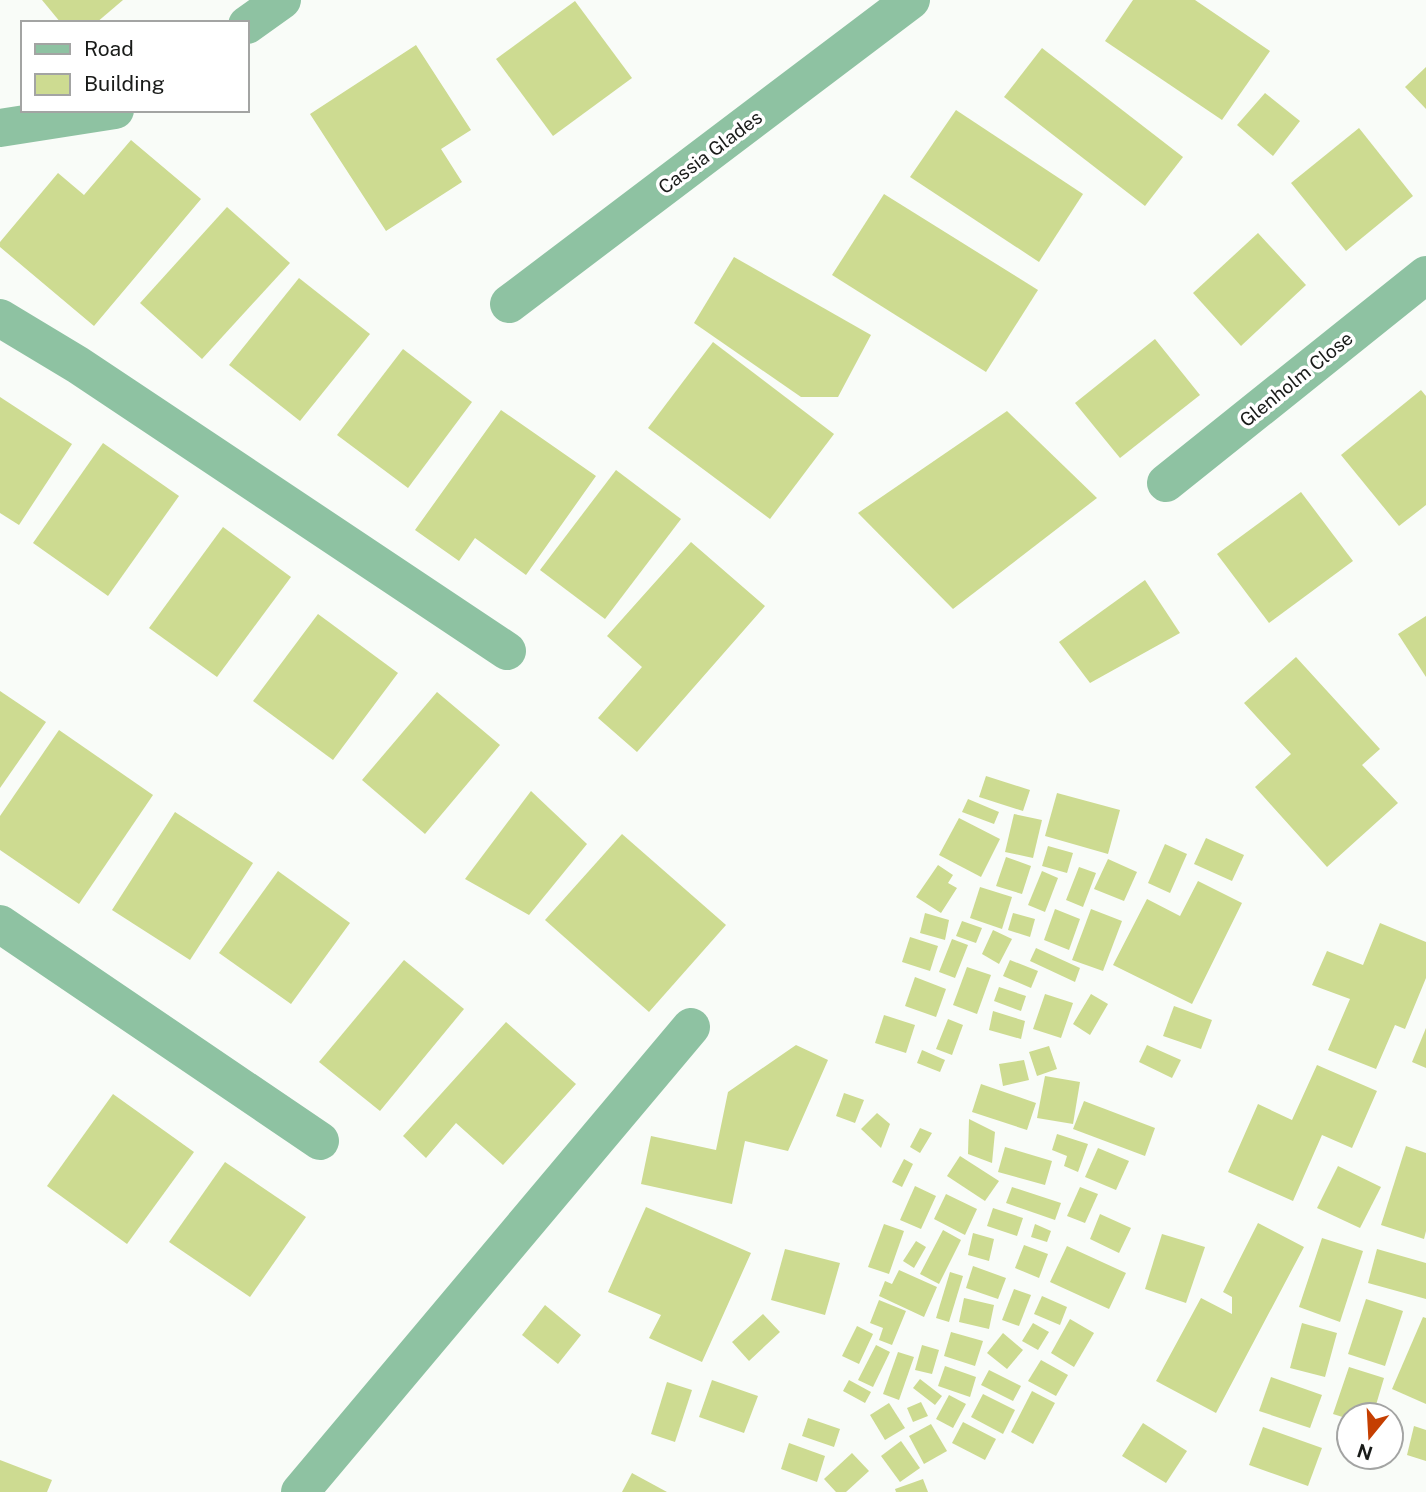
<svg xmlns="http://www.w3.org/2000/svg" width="1426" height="1492" viewBox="0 0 1426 1492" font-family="'Public Sans',sans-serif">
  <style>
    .building { fill: #cddb91 }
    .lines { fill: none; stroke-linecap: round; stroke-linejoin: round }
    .minor { stroke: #8ec2a2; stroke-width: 38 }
    .labels { text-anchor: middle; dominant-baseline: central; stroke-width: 7; stroke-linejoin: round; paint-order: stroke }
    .street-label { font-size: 19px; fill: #191b19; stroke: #fff }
  </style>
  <rect width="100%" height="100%" fill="#f9fcf8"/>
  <g class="building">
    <path d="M42,0h81l-27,23h-35z"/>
    <path d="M1133,0h62l75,51 -48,69 -117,-79z"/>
    <path d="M575,1l57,77 -79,58 -57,-77z"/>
    <path d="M416,45l55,85 -30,19 21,33 -76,49 -76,-117z"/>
    <path d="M1042,48l141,109 -38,49 -141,-109z"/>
    <path d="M1426,67v42l-21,-22z"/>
    <path d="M1265,93l35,28 -27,35 -36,-31z"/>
    <path d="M956,110l127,84 -44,68 -129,-85z"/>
    <path d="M1359,128l54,68 -67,55 -55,-68z"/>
    <path d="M131,140l70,59 -107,127 -94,-79v-5l58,-69 26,22z"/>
    <path d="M884,194l154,96 -52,82 -154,-97z"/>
    <path d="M227,207l63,56 -88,96 -62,-56z"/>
    <path d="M1258,233l48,52 -65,61 -48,-53z"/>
    <path d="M734,257l137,78 -33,62h-37l-107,-74z"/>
    <path d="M299,278l71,56 -70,87 -71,-56z"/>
    <path d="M1155,339l45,56 -80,63 -45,-55z"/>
    <path d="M713,342l121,92 -64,85 -122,-91z"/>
    <path d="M403,349l69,53 -64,86 -71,-53z"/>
    <path d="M1421,390l5,6v109l-27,21 -58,-71z"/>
    <path d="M0,397l72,47 -53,81 -19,-12z"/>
    <path d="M501,410l95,66 -70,99 -51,-37 -16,23 -44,-31z"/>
    <path d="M1007,411l90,87 -144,111 -95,-96z"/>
    <path d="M103,443l76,53 -71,100 -75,-53z"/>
    <path d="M616,470l65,49 -76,100 -65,-49z"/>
    <path d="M1301,492l52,69 -84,62 -52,-69z"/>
    <path d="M223,527l68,50 -74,100 -68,-49z"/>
    <path d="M691,542l74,64 -128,146 -39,-34 44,-51 -35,-31z"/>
    <path d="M1145,580l35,53 -90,50 -31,-41z"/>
    <path d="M318,614l80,59 -65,87 -80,-59z"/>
    <path d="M1426,616v61l-28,-43z"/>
    <path d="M1296,657l84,92 -18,16 36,38 -71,64 -72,-80 36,-33 -47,-51z"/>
    <path d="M0,691l46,31 -46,66z"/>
    <path d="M437,692l63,53 -75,89 -63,-54z"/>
    <path d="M59,730l94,65 -74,109 -79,-54v-34z"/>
    <path d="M986,776l44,14 -7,21 -44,-14z"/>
    <path d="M531,791l56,53 -58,71 -64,-36z"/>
    <path d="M1057,793l63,17 -12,44 -63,-18z"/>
    <path d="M968,799l31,13 -5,12 -32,-12z"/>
    <path d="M175,812l78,51 -63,97 -78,-50z"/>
    <path d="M1014,814l28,6 -9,38 -28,-6z"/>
    <path d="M959,818l41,21 -19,38 -42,-22z"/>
    <path d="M622,834l104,91 -77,87 -104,-92z"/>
    <path d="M1206,838l38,17 -12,26 -38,-17z"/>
    <path d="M1165,844l22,10 -17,39 -22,-10z"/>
    <path d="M1048,846l25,7 -6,20 -25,-7z"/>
    <path d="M1006,857l25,9 -9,28 -26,-8z"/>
    <path d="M1108,859l29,13 -13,29 -30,-12z"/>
    <path d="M938,865l15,10 -5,8 9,5 -16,25 -25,-16z"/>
    <path d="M1079,867l17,6 -13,34 -17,-7z"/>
    <path d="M278,871l72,52 -59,81 -72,-51z"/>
    <path d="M1042,871l16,7 -13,34 -17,-7z"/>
    <path d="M1198,881l44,22 -50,101 -79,-39 34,-66 33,17z"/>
    <path d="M980,887l32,10 -10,32 -32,-11z"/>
    <path d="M1055,909l25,10 -11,31 -25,-10z"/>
    <path d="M1091,909l31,12 -19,50 -31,-11z"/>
    <path d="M925,913l24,7 -4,20 -25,-7z"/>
    <path d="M1013,913l22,6 -5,18 -22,-7z"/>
    <path d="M962,921l20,7 -6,15 -20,-7z"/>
    <path d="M1380,923l46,19v36l-21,51 -10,-4 -19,44 -48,-19 22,-51 -38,-14 15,-34 36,14z"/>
    <path d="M993,930l19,9 -13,25 -17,-10z"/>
    <path d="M910,937l28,9 -8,25 -28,-9z"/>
    <path d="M952,939l16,6 -13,33 -16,-6z"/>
    <path d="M1036,948l44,20 -5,14 -45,-21z"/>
    <path d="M404,960l60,49 -84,102 -61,-49z"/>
    <path d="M1010,960l28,11 -7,17 -28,-12z"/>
    <path d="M967,967l24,8 -14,39 -24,-9z"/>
    <path d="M915,977l31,12 -10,28 -31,-11z"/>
    <path d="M999,987l27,9 -5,15 -27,-10z"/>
    <path d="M1045,994l28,9 -12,35 -28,-9z"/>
    <path d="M1091,994l17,10 -18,31 -17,-11z"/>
    <path d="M1174,1006l38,14 -11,29 -38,-13z"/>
    <path d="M993,1011l32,10 -4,18 -32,-9z"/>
    <path d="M884,1015l31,10 -9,28 -31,-10z"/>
    <path d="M948,1019l15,6 -11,30 -16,-6z"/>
    <path d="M506,1022l70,62 -73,81 -47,-42 -30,35 -23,-22z"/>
    <path d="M1426,1028v40l-14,-6z"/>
    <path d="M796,1045l32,15 -40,91 -43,-10 -13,63 -91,-20 10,-48 65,14 12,-58z"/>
    <path d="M1147,1045l34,15 -9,18 -33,-16z"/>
    <path d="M1049,1046l8,23 -20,7 -8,-24z"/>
    <path d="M922,1050l23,10 -5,12 -23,-9z"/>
    <path d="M1024,1060l5,20 -26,6 -4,-22z"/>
    <path d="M1317,1065l60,26 -25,57 -30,-13 -29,66 -65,-29 30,-68 34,16z"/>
    <path d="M1045,1076l35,6 -7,42 -36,-6z"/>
    <path d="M981,1084l55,19 -9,27 -55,-18z"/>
    <path d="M844,1093l20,7 -9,23 -19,-7z"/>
    <path d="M113,1094l81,58 -67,92 -80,-58z"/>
    <path d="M1084,1101l71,27 -10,28 -72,-27z"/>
    <path d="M877,1113l13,11 -9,24 -20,-19z"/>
    <path d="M969,1119l26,13 -3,31 -24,-9z"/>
    <path d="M920,1128l12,5 -12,20 -10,-6z"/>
    <path d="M1057,1134l31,10 -10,28 -14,-6 3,-10 -15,-6z"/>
    <path d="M1406,1146l20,7v78l-2,8 -43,-14z"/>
    <path d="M1005,1147l47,14 -7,24 -47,-13z"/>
    <path d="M1098,1148l31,13 -13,29 -31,-13z"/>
    <path d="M960,1156l39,25 -14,20 -38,-25z"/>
    <path d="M904,1159l9,5 -11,23 -10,-5z"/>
    <path d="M225,1162l81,55 -56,80 -81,-55z"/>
    <path d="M1338,1166l43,21 -21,41 -43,-20z"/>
    <path d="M915,1186l21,10 -15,33 -21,-9z"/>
    <path d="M1012,1187l49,16 -6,17 -49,-17z"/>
    <path d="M1080,1187l18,7 -13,29 -18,-7z"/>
    <path d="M946,1194l31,15 -12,26 -31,-16z"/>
    <path d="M646,1207l105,46 -49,109 -53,-24 12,-23 -53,-23z"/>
    <path d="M993,1208l30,10 -6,18 -30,-10z"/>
    <path d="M1100,1214l31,14 -12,25 -29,-14z"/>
    <path d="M1258,1223l46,24 -88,166 -60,-32 45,-83 31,16v-17l-9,-5z"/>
    <path d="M884,1224l20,7 -15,43 -21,-7z"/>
    <path d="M1035,1224l16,7 -4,11 -16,-5z"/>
    <path d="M943,1230l18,10 -22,44 -19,-10z"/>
    <path d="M973,1233l21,6 -5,22 -21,-6z"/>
    <path d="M1162,1234l43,13 -19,56 -41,-14z"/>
    <path d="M1322,1238l41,13 -23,71 -41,-15z"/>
    <path d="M916,1241l10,6 -12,21 -11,-7z"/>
    <path d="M1024,1245l24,9 -9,24 -24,-10z"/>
    <path d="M1067,1246l59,27 -17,36 -59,-27z"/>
    <path d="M785,1249l55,14 -15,52 -54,-15z"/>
    <path d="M1377,1249l49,14v36l-58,-16z"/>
    <path d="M973,1266l33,12 -8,21 -32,-11z"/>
    <path d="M899,1270l38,17 -13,30 -45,-21 6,-15 7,3z"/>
    <path d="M950,1272l13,4 -14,46 -13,-4z"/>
    <path d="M1014,1289l17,6 -12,31 -17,-6z"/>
    <path d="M1042,1296l25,11 -7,18 -26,-11z"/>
    <path d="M964,1298l30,7 -5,24 -30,-7z"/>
    <path d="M1366,1299l37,12 -18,55 -37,-12z"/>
    <path d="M879,1300l27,11 -14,34 -13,-5 4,-12 -13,-5z"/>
    <path d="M545,1305l36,30 -23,29 -36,-29z"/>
    <path d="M763,1314l17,18 -31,29 -17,-19z"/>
    <path d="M1423,1317l3,1v86l-34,-15z"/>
    <path d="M1070,1319l24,14 -20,34 -23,-14z"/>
    <path d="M1033,1323l16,9 -11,18 -16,-9z"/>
    <path d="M1302,1323l35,10 -12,44 -35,-9z"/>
    <path d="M857,1326l16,8 -14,30 -17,-8z"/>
    <path d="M951,1332l32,9 -8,25 -31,-10z"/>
    <path d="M1003,1333l20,17 -16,19 -20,-16z"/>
    <path d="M876,1345l14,7 -17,35 -15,-7z"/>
    <path d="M922,1345l17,5 -7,24 -17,-4z"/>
    <path d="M898,1352l16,5 -15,43 -16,-6z"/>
    <path d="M1041,1360l27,15 -12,21 -28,-15z"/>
    <path d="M945,1366l31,11 -6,20 -32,-11z"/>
    <path d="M1349,1367l35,11 -11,37h-24v4l-16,-5z"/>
    <path d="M989,1370l32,16 -8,15 -32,-16z"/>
    <path d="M1271,1377l51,18 -12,33 -51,-17z"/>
    <path d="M920,1379l22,17 -7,9 -22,-17z"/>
    <path d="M712,1380l46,16 -14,37 -45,-16z"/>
    <path d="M849,1380l22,12 -6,11 -22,-12z"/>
    <path d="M667,1382l25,8 -17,52 -24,-8z"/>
    <path d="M1032,1391l23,12 -22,41 -22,-12z"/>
    <path d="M983,1394l32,16 -12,24 -32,-17z"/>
    <path d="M949,1395l17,9 -13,24 -17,-9z"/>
    <path d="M921,1402l7,14 -15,6 -6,-14z"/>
    <path d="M889,1403l16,25 -20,12 -15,-25z"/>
    <path d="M808,1418l32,11 -6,18 -32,-11z"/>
    <path d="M963,1422l33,17 -11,21 -33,-17z"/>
    <path d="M1143,1423l44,28 -21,32 -44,-27z"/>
    <path d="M931,1424l16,27 -23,13 -15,-28z"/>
    <path d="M1414,1426l12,4v31l-19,-6z"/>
    <path d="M1263,1427l59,21 -14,38 -59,-21z"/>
    <path d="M901,1441l19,27 -20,14 -19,-26z"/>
    <path d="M789,1443l36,13 -8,26 -36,-13z"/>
    <path d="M852,1453l17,18 -23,21h-10l-12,-13z"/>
    <path d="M0,1460l52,20 -5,12h-47z"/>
    <path d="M632,1473l35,19h-45z"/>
    <path d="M923,1479l5,13h-32l-1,-3z"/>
  </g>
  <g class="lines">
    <g class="minor">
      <path d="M247,25l35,-25"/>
      <path d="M0,128l115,-18"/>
      <path d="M509,304l402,-304"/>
      <path d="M0,318l78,47 429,286"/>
      <path d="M1166,483l260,-208"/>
      <path d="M0,924l320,217"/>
      <path d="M300,1492l391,-465"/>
    </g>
  </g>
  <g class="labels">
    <g class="street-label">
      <text transform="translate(710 152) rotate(-37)">Cassia Glades</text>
      <text transform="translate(1296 379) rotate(-39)">Glenholm Close</text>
    </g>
  </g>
  <rect x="21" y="21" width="228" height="91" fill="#ffffff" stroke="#a3a4a3" stroke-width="2"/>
  <rect x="35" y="44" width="35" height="10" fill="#8ec2a2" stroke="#a3a4a3" stroke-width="2"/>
  <text x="84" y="56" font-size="21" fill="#191b19">Road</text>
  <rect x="35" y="74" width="35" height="21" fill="#cddb91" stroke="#a3a4a3" stroke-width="2"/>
  <text x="84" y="91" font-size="21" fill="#191b19">Building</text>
  <g transform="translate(1370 1436) rotate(198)"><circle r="33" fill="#ffffff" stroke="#a3a4a3" stroke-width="2"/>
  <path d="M0-5L12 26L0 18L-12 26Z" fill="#c53f01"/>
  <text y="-10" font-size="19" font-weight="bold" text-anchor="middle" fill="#191b19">N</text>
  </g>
</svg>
